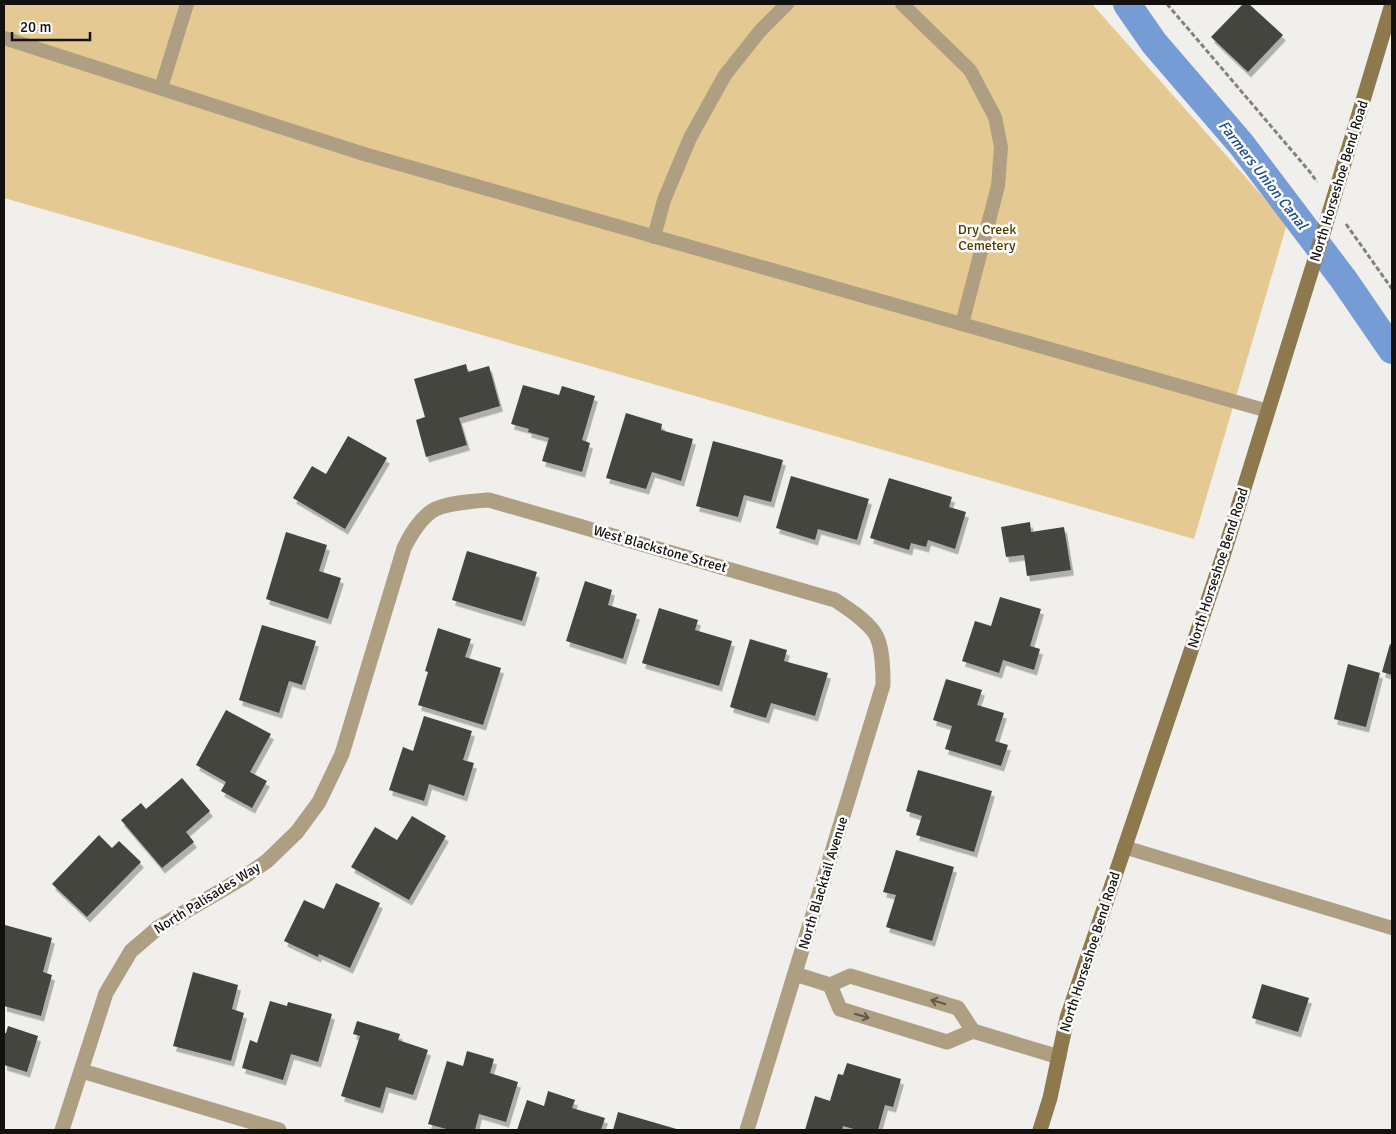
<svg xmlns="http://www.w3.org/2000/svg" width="1396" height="1134" viewBox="0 0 1396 1134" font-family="Signika,sans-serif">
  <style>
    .green { fill: #e5c993 }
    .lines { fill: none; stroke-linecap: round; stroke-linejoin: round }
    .canal { stroke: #759cd5; stroke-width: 28 }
    .building { fill: #454441; filter: url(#shadow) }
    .path { stroke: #838280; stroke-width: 3; stroke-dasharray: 5 2.5; stroke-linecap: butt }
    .lane { stroke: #ae9f83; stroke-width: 14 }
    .street { stroke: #ae9f83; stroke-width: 15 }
    .secondary { stroke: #8e794e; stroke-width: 15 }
    .oneway { stroke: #60584a }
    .labels { text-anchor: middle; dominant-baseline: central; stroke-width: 5; stroke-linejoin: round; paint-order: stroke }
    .street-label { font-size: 14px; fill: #121110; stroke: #fff }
    .park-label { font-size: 14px; fill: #523b01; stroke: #fff }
    .water-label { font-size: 15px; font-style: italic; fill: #1c4b91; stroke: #fff }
  </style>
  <defs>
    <filter id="shadow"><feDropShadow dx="3" dy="5.5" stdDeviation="0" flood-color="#0004"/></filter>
  </defs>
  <rect width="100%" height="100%" fill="#f0efec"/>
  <path class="green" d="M4,4h1088l195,220 -93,315 -1190,-341z"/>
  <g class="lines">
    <path class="canal" d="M1127,4l27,39 87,101 103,136 48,70"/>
  </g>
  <g class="building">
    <path d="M1243,4h6l34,31 -35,37 -37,-35z"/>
    <path d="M466,364l2,8 21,-6 11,40 -41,12 8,27 -41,12 -10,-37 9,-3 -11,-38z"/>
    <path d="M523,385l36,10 3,-9 33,10 -13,44 8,3 -8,29 -40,-11 7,-23 -21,-6 1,-3 -18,-5z"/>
    <path d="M626,413l36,11 -1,6 32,9 -12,42 -29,-9 -6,17 -40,-11z"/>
    <path d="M348,436l39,22 -42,71 -52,-31 19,-32 14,8z"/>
    <path d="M713,441l70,19 -12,42 -27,-7 -6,22 -42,-11z"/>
    <path d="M791,476l78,23 -12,41 -39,-11 -3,11 -39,-12z"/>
    <path d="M889,478l63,19 -3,10 17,5 -11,37 -27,-9 -2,7 -15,-4 -2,7 -39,-12z"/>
    <path d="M1030,522l1,10 33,-5 7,43 -44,6 -3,-21 -18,2 -5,-30z"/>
    <path d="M286,532l41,13 -8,26 22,7 -13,41 -62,-20z"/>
    <path d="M467,551l70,21 -15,49 -70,-21z"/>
    <path d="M585,581l27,9 -4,15 29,9 -14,45 -57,-18z"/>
    <path d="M1000,597l41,12 -11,37 10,3 -6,21 -31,-10 -4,13 -37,-12 13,-40 16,5z"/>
    <path d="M659,608l39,12 -3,10 37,11 -13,45 -77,-23z"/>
    <path d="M262,625l54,16 -14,44 -13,-4 -10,32 -40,-13z"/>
    <path d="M438,628l33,11 -6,18 36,11 -18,57 -65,-20 10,-33 -3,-1z"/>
    <path d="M750,639l37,11 -3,11 44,12 -13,43 -44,-13 -5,15 -36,-11z"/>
    <path d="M1390,644l2,1v30l-10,-3z"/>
    <path d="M1348,664l32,9 -14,54 -32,-8z"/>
    <path d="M946,679l36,11 -5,15 27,8 -9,28 13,4 -7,21 -56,-17 7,-23 -19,-6z"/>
    <path d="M226,710l45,24 -21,38 17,9 -15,27 -31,-17 5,-9 -30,-17z"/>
    <path d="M424,716l48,15 -9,29 11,3 -10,33 -35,-12 -5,17 -35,-11 14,-43 10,4z"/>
    <path d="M918,770l74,21 -18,61 -58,-17 6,-19 -16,-5z"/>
    <path d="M182,778l28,33 -24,21 8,10 -32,26 -41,-48 20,-17 5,6z"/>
    <path d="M412,816l34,20 -37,64 -58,-33 24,-40 22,13z"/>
    <path d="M99,835l13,13 7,-7 22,21 -54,55 -35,-33z"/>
    <path d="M896,850l58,17 -22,74 -46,-14 10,-32 -13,-3z"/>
    <path d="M336,883l44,20 -30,65 -31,-14 -1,3 -34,-16 20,-41 20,9z"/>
    <path d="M5,925l47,13 -9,34 9,3 -11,41 -37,-10v-75z"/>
    <path d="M193,972l45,13 -6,24 12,4 -13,48 -58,-15z"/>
    <path d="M1262,984l47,14 -11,34 -46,-14z"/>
    <path d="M270,1001l17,5 1,-4 44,12 -14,48 -27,-8 -8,26 -41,-12 8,-28 7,3z"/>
    <path d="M357,1021l43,13 -2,6 30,10 -15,45 -27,-8 -6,21 -39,-12 19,-60 -7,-2z"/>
    <path d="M8,1026l30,10 -11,36 -23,-7v-32h2z"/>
    <path d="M467,1051l27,8 -4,14 28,9 -12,40 -27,-8 -4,16h-25l-22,-6 19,-63 16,5z"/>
    <path d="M847,1063l54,16 -8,28 -8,-2 -7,25h-21l-14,-4 -1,4h-37l10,-34 15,5 8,-27 5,1z"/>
    <path d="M548,1091l27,9 -3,8 33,10 -4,12h-84l10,-30 17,6z"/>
    <path d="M618,1112l62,18h-67z"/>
  </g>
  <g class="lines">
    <g class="path">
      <path d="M1167,4l143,168 7,10"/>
      <path d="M1346,224l46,65"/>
    </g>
    <g class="lane">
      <path d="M902,4l68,66 25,47 6,30 -3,39 -36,138"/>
      <path d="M4,38l360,116 904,257"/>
      <path d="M161,88l26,-84"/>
      <path d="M654,237l10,-37 26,-62 35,-63 35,-44 27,-27"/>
      <path d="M1124,847l268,81"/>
    </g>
    <g class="street">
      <path d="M795,974l35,11"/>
      <path d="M973,1031l-26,11 -107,-33 -10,-24 20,-9 108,32 15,23 86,26"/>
      <path d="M82,1071l197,59"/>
      <path d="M62,1130l44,-137 25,-42 28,-24 82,-48 26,-18 30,-29 22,-30 23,-48 62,-206c7,-14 15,-28 28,-37 12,-8 43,-10 57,-11l346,100c14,9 29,19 39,32 9,12 9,39 9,53l-136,445"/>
    </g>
    <path class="secondary" d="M1040,1130l10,-32 17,-80 156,-462 102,-329 67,-223"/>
  </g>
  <defs><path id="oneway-shaft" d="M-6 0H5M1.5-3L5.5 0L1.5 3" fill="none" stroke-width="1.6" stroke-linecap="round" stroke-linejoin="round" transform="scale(1.25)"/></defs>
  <g class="oneway">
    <use href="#oneway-shaft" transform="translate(938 1002) rotate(-164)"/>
    <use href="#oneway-shaft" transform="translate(862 1016) rotate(17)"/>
  </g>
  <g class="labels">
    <g class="street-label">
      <text transform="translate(1339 181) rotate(-73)">North Horseshoe Bend Road</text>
      <text transform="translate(660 549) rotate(16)">West Blackstone Street</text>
      <text transform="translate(1218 568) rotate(-72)">North Horseshoe Bend Road</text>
      <text transform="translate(823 883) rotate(-73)">North Blacktail Avenue</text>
      <text transform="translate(207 898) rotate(-32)">North Palisades Way</text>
      <text transform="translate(1090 952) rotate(-72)">North Horseshoe Bend Road</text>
    </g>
    <g class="park-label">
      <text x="987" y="229">Dry Creek<tspan x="987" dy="16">Cemetery</tspan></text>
    </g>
    <g class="water-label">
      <text transform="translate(1263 175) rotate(52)">Farmers Union Canal</text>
    </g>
  </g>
  <rect width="1396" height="1134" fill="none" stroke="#121110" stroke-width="10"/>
  <path d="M12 32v8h78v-8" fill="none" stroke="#121110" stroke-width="2.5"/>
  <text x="20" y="32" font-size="15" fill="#121110" stroke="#ffffff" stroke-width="4" paint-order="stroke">20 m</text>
</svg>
